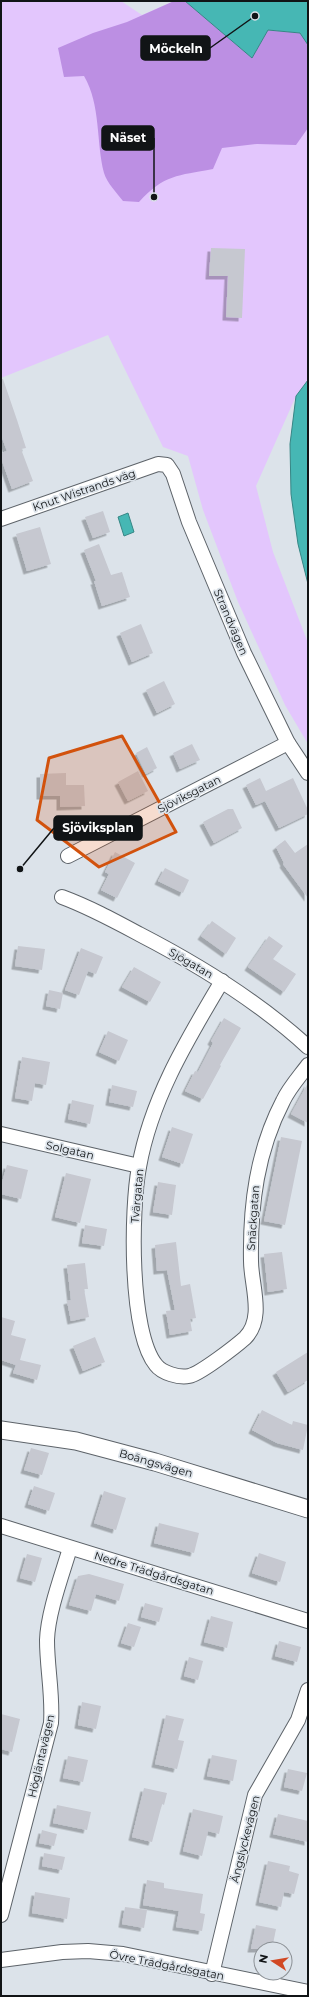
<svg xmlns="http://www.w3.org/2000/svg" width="309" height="1997" viewBox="0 0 309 1997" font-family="Montserrat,sans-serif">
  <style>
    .green { fill: #e3c6fd }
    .forest { fill: #bc8fe3 }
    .water { fill: #46b7b4; stroke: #368685 }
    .building { fill: #c6c8d0; filter: url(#shadow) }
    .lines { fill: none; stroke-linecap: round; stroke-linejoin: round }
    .minor-casing { stroke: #5d6369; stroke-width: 16 }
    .tertiary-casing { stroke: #5d6369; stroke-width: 19 }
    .minor { stroke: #fff; stroke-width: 14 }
    .tertiary { stroke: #fff; stroke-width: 17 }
    .marked { fill: #d2520d; fill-opacity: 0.2; stroke: #d2520d; stroke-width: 3; stroke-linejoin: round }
    .labels { text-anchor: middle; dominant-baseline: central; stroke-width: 3.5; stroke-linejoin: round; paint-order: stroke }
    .street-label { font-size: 11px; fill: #111416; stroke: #dce3ea }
    .leader { fill: none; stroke: #111416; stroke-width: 1.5 }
    .callout-dot { fill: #111416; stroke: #dce3ea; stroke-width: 1.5 }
    .callout { fill: #111416; stroke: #111416; stroke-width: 1.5 }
    .callout-label { font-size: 12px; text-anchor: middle; font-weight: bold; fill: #fff }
  </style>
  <defs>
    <filter id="shadow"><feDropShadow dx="-3.5" dy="3.5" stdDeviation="0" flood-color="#0004"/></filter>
  </defs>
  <rect width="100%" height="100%" fill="#dce3ea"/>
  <path class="green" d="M1,1h120l21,14 32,-14h11l67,57 16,-28 40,15v335l-12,16 -40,90 17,66 35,91v101l-23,-39 -47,-103 -35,-92 -15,-54 -25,-9 -55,-112 -107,43z"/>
  <path class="forest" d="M174,1h11l67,57 16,-28 32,3 8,12v83l-12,17 -39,-1 -35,4 -9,21c-36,7 -48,5 -74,33l-16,-1c-6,-8 -16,-18 -19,-28 -8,-31 -3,-68 -20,-97l-20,1 -6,-29 35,-15 34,-11z"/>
  <g class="water">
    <path d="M185,1h123v44l-8,-12 -32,-3 -16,28z"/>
    <path d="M308,380v204l-10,-40 -7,-50 -1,-50 6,-48z"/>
    <path d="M128,513l6,19 -10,4 -6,-19z"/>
  </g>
  <g class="building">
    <path d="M211,248l34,1 -3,69 -16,-1 2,-41h-19z"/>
    <path d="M1,379h2l14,41 9,28 -5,1 12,32 -21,8 -11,-31v-5l6,-2 -6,-16z"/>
    <path d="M103,511l7,21 -17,6 -8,-21z"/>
    <path d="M40,527l11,37 -24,7 -11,-37z"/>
    <path d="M99,544l12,31 11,-3 8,25 -28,9 -8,-25h2l-12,-31z"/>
    <path d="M141,624l12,29 -21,9 -12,-29z"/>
    <path d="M164,681l11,23 -18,9 -11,-23z"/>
    <path d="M192,744l8,16 -20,9 -7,-16z"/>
    <path d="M147,747l10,21 -11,6 -10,-21z"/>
    <path d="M138,771l10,20 -20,10 -10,-19z"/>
    <path d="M66,773v12h18l1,21 -25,1v-11h-20v-22z"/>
    <path d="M260,778l6,13 27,-13 15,32v4l-29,14 -14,-27 -9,4 -10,-20z"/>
    <path d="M228,809h5l9,19 -28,15 -11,-21z"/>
    <path d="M285,840l10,13 13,-9v54l-25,-34 1,-1 -8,-16z"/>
    <path d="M115,852l20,11 -18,35 -16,-8 8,-16 -4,-2z"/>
    <path d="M165,868l24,12 -6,13 -25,-12z"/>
    <path d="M212,921l24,17 -10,16 -25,-18z"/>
    <path d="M269,936l14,10 -10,13 23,15 -12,18 -36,-25z"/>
    <path d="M18,946l27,3 -3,21 -27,-4z"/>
    <path d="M81,948l22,9 -7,17 -8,-3 -9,24 -14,-5z"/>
    <path d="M134,967l27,15 -11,20 -28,-15z"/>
    <path d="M49,990l14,3 -3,16 -14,-3z"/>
    <path d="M224,1018l17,10 -21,37 1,1 -18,33 -18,-8 10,-20 3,1 15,-29 -2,-2z"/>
    <path d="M108,1031l20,9 -9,21 -20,-9z"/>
    <path d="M22,1057l28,5 -4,23 -11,-2 -3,18 -17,-3z"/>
    <path d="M308,1083v40l-17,-9z"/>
    <path d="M112,1085l25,6 -4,16 -24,-5z"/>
    <path d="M72,1100l22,5 -4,19 -22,-5z"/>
    <path d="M172,1127l21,7 -10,30 -21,-7z"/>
    <path d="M281,1137l21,4 -17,84 -21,-4z"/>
    <path d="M7,1165l21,5 -7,29 -20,-5v-8z"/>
    <path d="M66,1173l25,6 -11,44 -25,-6z"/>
    <path d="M158,1182l18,3 -4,30 -19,-3z"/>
    <path d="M85,1225l22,4 -3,17 -22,-3z"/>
    <path d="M176,1242l5,44 9,-2 6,34 -6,1 2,12 -22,4 -4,-24 9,-1 -8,-40 -10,1 -2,-26z"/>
    <path d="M282,1252l5,37 -19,3 -4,-38z"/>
    <path d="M85,1263l3,26h-4l5,28 -18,4 -4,-20 4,-1 -4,-35z"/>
    <path d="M1,1317l14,4 -4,14 15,4 -6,21 21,5 -4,15 -24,-7 3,-8 -15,-5z"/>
    <path d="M95,1337l10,25 -22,9 -10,-25z"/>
    <path d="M308,1352v28l-20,12 -12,-20z"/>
    <path d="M262,1410l30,15 1,-4 15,4 -5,25 -26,-7 -25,-13z"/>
    <path d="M31,1448l18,5 -7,22 -18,-5z"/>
    <path d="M34,1486l21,7 -6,18 -21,-7z"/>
    <path d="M104,1491l22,7 -10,32 -22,-7z"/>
    <path d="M159,1523l40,10 -5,20 -40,-10z"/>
    <path d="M259,1553l27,9 -6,20 -28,-9z"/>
    <path d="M27,1554l15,4 -7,24 -15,-4z"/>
    <path d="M89,1574l35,10 -5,17 -23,-7 -5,17 -22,-6 9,-29z"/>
    <path d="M145,1603l18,5 -4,14 -18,-5z"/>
    <path d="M211,1616l22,6 -6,26 -23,-6z"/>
    <path d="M128,1623l13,4 -7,20 -13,-4z"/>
    <path d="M279,1641l22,6 -4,15 -22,-6z"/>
    <path d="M189,1657l14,4 -5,19 -14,-4z"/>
    <path d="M82,1702l19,4 -5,23 -18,-4z"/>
    <path d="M1,1714l19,5 -8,33 -11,-3z"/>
    <path d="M166,1715l18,4 -6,21 6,1 -7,28 -22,-5z"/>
    <path d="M212,1755l25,5 -4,21 -26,-5z"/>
    <path d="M68,1756l20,4 -5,22 -20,-4z"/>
    <path d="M288,1769l19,4 -5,18 -18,-4z"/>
    <path d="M144,1788l23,5 -3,12 -2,-1 -10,38 -20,-5z"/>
    <path d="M57,1805l34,7 -4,18 -34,-7z"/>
    <path d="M193,1809l30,7 -4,18 -11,-3 -6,25 -19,-5z"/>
    <path d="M278,1814l30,7v21l-35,-8z"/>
    <path d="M42,1830l15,4 -3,12 -15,-3z"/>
    <path d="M44,1853l21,4 -3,13 -20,-4z"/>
    <path d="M268,1861l22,5 -1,5 10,3 -5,20 -10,-2 -3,15 -22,-5z"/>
    <path d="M147,1880l17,3v5l39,6 -3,19 5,1 -3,17 -26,-4 3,-16 -36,-6z"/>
    <path d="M35,1892l35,6 -3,21 -35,-6z"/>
    <path d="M125,1907l22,3 -3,18 -22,-4z"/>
    <path d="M256,1925l20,4 -4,20h-21z"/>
  </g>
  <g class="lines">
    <g class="minor-casing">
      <g id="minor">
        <path d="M1,519l157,-55 9,1 6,9 16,48 55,131 44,90 20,30"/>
        <path d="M68,856l220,-113"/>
        <path d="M62,897c27,10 51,23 77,37 60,31 119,67 169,113"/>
        <path d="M222,981c-35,59 -71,118 -83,186 -8,42 -10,165 17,198 6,8 23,13 33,11 11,-2 47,-30 56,-38 20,-20 6,-53 6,-77 -1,-56 6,-110 32,-160 6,-13 17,-25 25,-36"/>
        <path d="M1,1134l138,32"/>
        <path d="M1,1526l307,95"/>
        <path d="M1,1915l50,-192c2,-28 -4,-55 -4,-83 1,-28 15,-65 23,-92"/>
        <path d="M1,1960l61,-8 26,-1 35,3 185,38"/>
        <path d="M212,1974l43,-179 43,-75 10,-30"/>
      </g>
    </g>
    <g class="tertiary-casing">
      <path id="tertiary" d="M1,1430l75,11 79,21 153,47"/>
    </g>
    <use href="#minor" class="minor"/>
    <use href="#tertiary" class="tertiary"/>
  </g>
  <path class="marked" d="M122,736l54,96 -77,35 -62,-47 12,-62z"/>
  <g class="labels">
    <g class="street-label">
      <text transform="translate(84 490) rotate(-19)">Knut Wistrands väg</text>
      <text transform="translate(231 622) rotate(67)">Strandvägen</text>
      <text transform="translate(189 794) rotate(-27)">Sjöviksgatan</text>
      <text transform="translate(191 963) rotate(30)">Sjögatan</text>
      <text transform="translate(70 1150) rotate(13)">Solgatan</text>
      <text transform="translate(137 1196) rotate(-85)">Tvärgatan</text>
      <text transform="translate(253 1218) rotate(-86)">Snäckgatan</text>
      <text transform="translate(156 1463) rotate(16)">Boängsvägen</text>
      <text transform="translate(154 1573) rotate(17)">Nedre Trädgårdsgatan</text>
      <text transform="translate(41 1756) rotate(-77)">Högläntavägen</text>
      <text transform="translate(245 1839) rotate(-76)">Ängslyckevägen</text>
      <text transform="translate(167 1965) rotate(11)">Övre Trädgårdsgatan</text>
    </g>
  </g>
  <path class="leader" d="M255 16L210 48M154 197L154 138M20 869L54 828"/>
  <g class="callout-dot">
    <circle cx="255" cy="16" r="4"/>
    <circle cx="154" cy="197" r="4"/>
    <circle cx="20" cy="869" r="4"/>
  </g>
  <g class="callout">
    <rect x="141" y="36" width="69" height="24" rx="4"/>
    <rect x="102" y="126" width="52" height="24" rx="4"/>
    <rect x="54" y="816" width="88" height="24" rx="4"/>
  </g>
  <g class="callout-label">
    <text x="176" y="53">Möckeln</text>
    <text x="128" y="142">Näset</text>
    <text x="98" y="832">Sjöviksplan</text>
  </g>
  <rect width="309" height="1997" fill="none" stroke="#111416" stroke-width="4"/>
  <g transform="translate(273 1961) rotate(282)"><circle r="19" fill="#dce3ea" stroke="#8b9095"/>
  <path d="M0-3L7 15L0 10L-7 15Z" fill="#d14823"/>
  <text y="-6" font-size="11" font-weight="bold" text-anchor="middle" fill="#111416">N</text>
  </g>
</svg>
